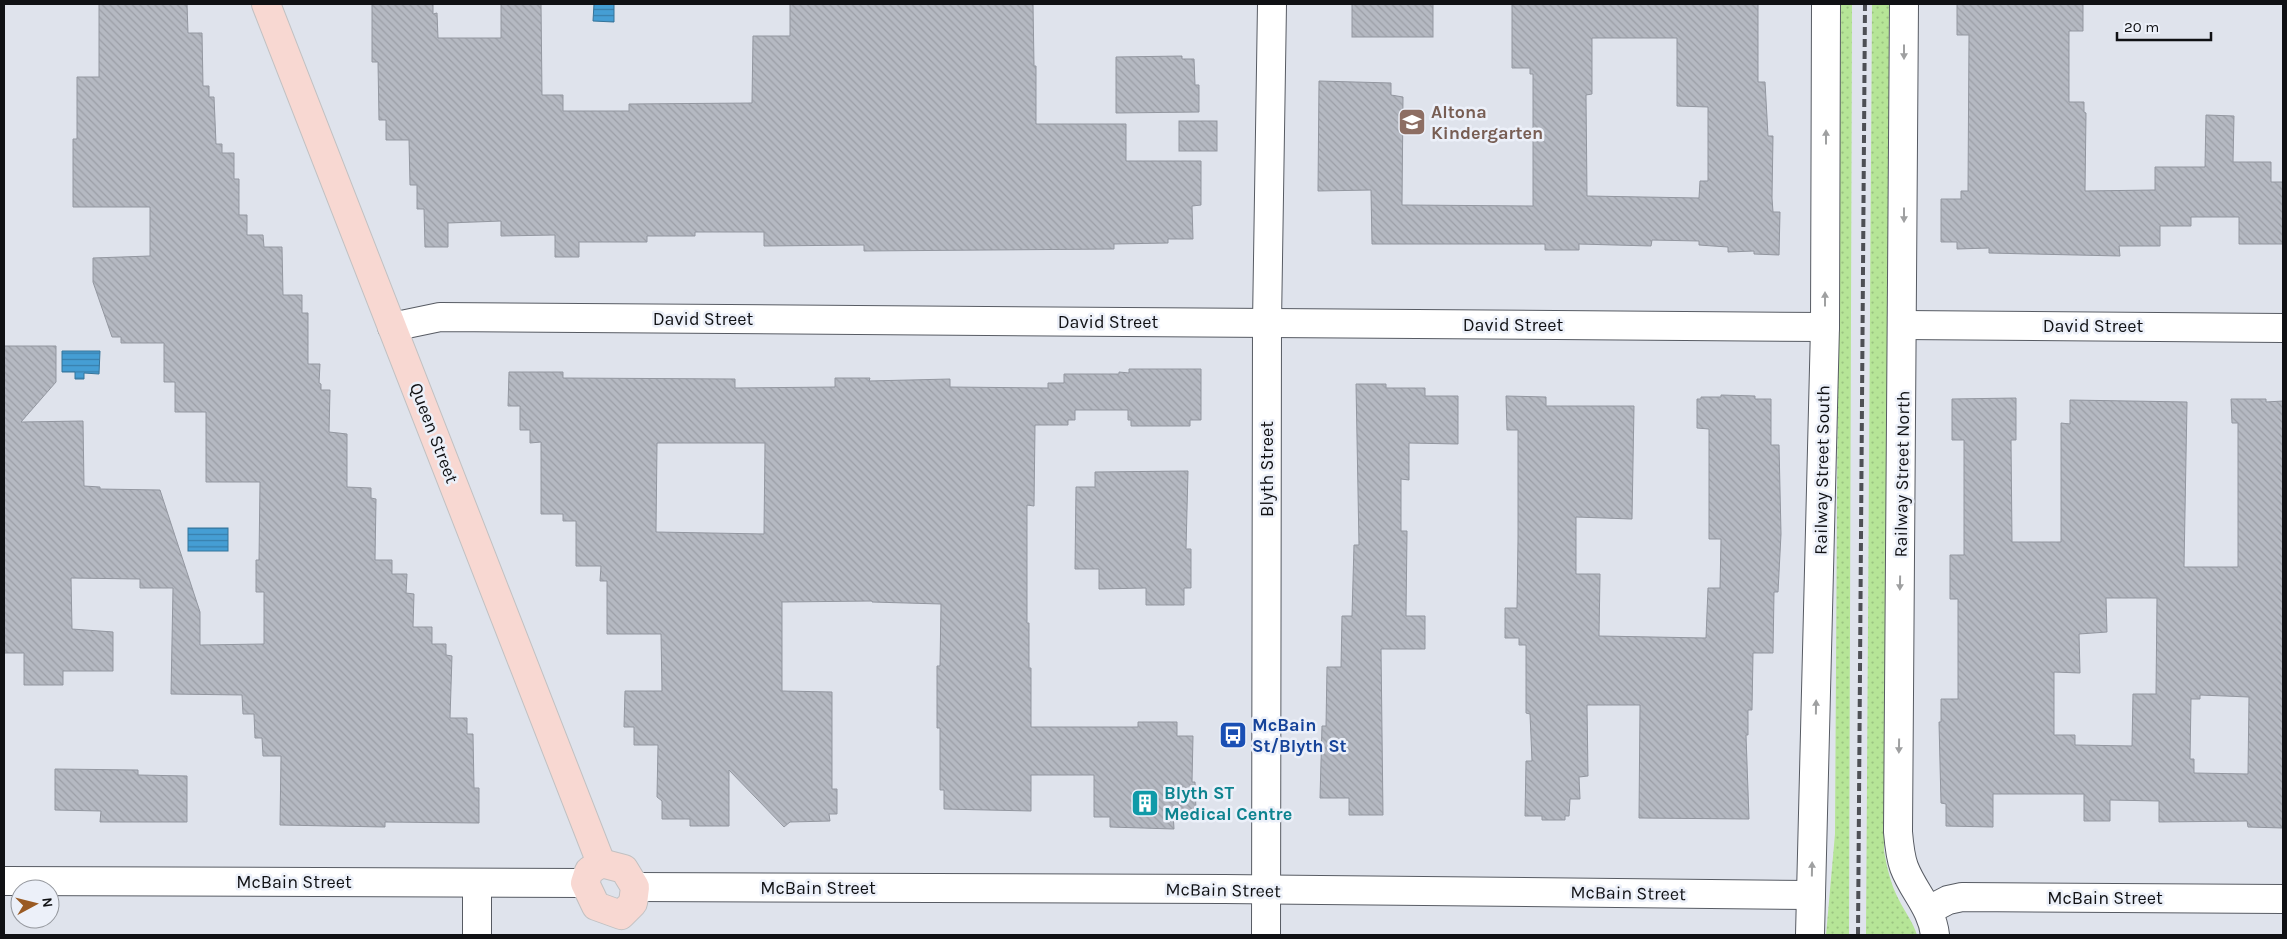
<svg xmlns="http://www.w3.org/2000/svg" width="2287" height="939" viewBox="0 0 2287 939" font-family="Karla,sans-serif">
  <style>
    .grass { fill: url(#grass-dots) }
    .water { fill: url(#water-rules); stroke: #35749a }
    .building { fill: url(#building-back-hatch); stroke: #9397a0; fill-rule: evenodd }
    .lines { fill: none; stroke-linecap: round; stroke-linejoin: round }
    .minor-casing { stroke: #575b63; stroke-width: 30 }
    .major-casing { stroke: #c1c1c2; stroke-width: 30 }
    .minor { stroke: #fff; stroke-width: 28 }
    .major { stroke: #f8d8d2; stroke-width: 28 }
    .rail { stroke: #4e5055; stroke-width: 4; stroke-dasharray: 8 4; stroke-linecap: butt }
    .oneway { fill: #9fa0a1 }
    .labels { text-anchor: middle; dominant-baseline: central; stroke-width: 5; stroke-linejoin: round; paint-order: stroke }
    .education-label { font-size: 18px; font-weight: bold; fill: #785e54; stroke: #ecf0f9; text-anchor: start }
    .street-label { font-size: 18px; fill: #101114; stroke: #ecf0f9 }
    .transit-label { font-size: 18px; font-weight: bold; fill: #164399; stroke: #ecf0f9; text-anchor: start }
    .culture-label { font-size: 18px; font-weight: bold; fill: #0d838f; stroke: #ecf0f9; text-anchor: start }
  </style>
  <defs>
    <pattern id="grass-dots" width="8" height="8" patternUnits="userSpaceOnUse" patternTransform="scale(1.25)"><rect width="8" height="8" fill="#b6e597"/><path d="M2 2h.1M6 6h.1" fill="none" stroke="#9bc381" stroke-width="1.8" stroke-linecap="round"/></pattern>
    <pattern id="water-rules" width="6" height="5" patternUnits="userSpaceOnUse" patternTransform="scale(1.25)"><rect width="6" height="5" fill="#459ed4"/><path d="M0 2.5h6" fill="none" stroke="#387fab"/></pattern>
    <pattern id="building-back-hatch" width="6" height="6" patternUnits="userSpaceOnUse" patternTransform="scale(1.25)"><rect width="6" height="6" fill="#b5b9c2"/><path d="M-1 5l2 2M0 0l6 6M5-1l2 2" fill="none" stroke="#9b9ea6"/></pattern>
  </defs>
  <rect width="100%" height="100%" fill="#dfe3ec"/>
  <g class="grass">
    <path d="M1840,4h12l-3,931h-23l9,-101z"/>
    <path d="M1872,4h20l-8,847c3,17 7,34 15,49 6,12 14,22 18,35h-51z"/>
  </g>
  <g class="water">
    <path d="M594,4h20v18l-21,-1z"/>
    <path d="M62,351h38l-1,23 -15,-1v6h-9v-7h-13z"/>
    <rect x="188" y="528" width="40" height="23"/>
  </g>
  <g class="building">
    <path d="M99,4h88l1,29h14l1,53h6v11h5l2,47h6v9h12v26h5v36h8v20h16l1,12h18l1,48h19v18h6v51h12l-1,19 2,1v6h9l-1,42 18,2v53l24,1v10l5,1 -1,61h17v14h15l-1,19 8,1 -1,33h19v17h14v11l6,1 -2,62h17v16h6l1,54h5v35l-94,-1v5l-105,-2 1,-69h-18l-1,-18h-7l-1,-24h-11l-1,-19 -71,-1 2,-106h-33v-9l-69,-1 1,51 41,3v39h-50v14h-39v-32h-20v-307h52v36l-35,40 62,-1 1,65 16,1v2l60,1 40,122v33l64,-1v-52h-8v-32h3l1,-78h-54v-70h-31v-30h-11v-39h-43v-6h-9l-19,-55v-24l57,-2v-49h-77v-68h4v-62h22z"/>
    <path d="M372,4h61v10l4,-1 1,25h63v-34h40l1,91h21v16h66v-7l123,-1 1,-67h37v-32h243l1,62h2v58h90v37h75v44l-9,1 1,33h-25v4l-54,1v5l-250,2v-6l-100,1v-14h-69v4h-48v6h-68v15h-24v-22l-54,1v-15l-53,2v24h-23l-1,-38h-7v-24h-7l-1,-45h-23v-20h-7l-1,-58h-6z"/>
    <rect x="1352" y="4" width="81" height="33"/>
    <path d="M1512,4h246v78h7l3,54h5l-1,62 1,14h7l-1,43 -25,-1v-3l-26,1v-5l-29,-2v-4l-47,-1 -1,6 -72,-2v6h-34v-6h-173l-1,-54 -53,1 1,-110 72,2v12l12,2 -1,108 131,1v-132h-3v-6h-18zM1592,38h85v68l31,1v74h-8l-1,17 -112,-2 -1,-101 6,-1z"/>
    <path d="M1957,4h126v27h-14v71h15v10l2,1 -1,78 70,-1v-23h50l1,-52 28,1 -1,46h38v20h12v62h-44v-27h-48v9h-31v20h-41l1,10 -131,-3v-5l-32,1v-7h-16v-43h20v-8h7l1,-156h-12z"/>
    <path d="M1182,56v3h12l1,26h4v27l-83,1v-56z"/>
    <rect x="1179" y="121" width="38" height="30"/>
    <path d="M1129,369h72v51h-11v6h-59v-6h-3v-10h-53v10h-7v5h-33l-1,81 -7,-1v118h2v45h2v59h107v-5h39v14h16l-1,46h3l1,29 -23,1 1,17 -64,-2v-10h-16v-42h-63v36l-87,-2v-19h-4v-62h-3v-62h3l1,-62 -69,-2v-1l-90,1v89l50,1v97h5v25h-8l1,7 -40,1 -6,5 -55,-57v56h-39v-7h-28v-18l-5,-4 1,-52h-24v-18h-10l1,-36h37l-1,-57h-54v-53h-7l1,-15h-25v-45h-13v-7h-22v-72l-11,1v-13h-10v-24h-12l1,-34h54v6l172,1v9l100,-1v-9h35l-1,3 81,-2v8l98,1v-5h16v-9h55v-2l10,1zM657,443h108l-1,91 -108,-2z"/>
    <path d="M1356,384h30v4h39v8h33v48l-49,-1v37l-8,-1v52h6l-1,85h19v33h-44l2,166h-34v-17h-29l2,-72h4l1,-59h14l1,-51h10l2,-71h5z"/>
    <path d="M1721,395l34,1v3h16v46h8l2,89 -3,58h-4l-1,61h-20l-1,57h-4v25h-2l3,84 -110,-1 1,-113h-53l1,71 -9,1 1,22h-10l-1,17h-4v4h-23v-4h-17l1,-55h6l-2,-47 -4,-1v-68h-7v-7h-14v-30h12l1,-69v-109h-11l-1,-34 40,1v9h88l-2,113 -56,-2v57h24l-1,62 107,2 2,-50h12l1,-49h-12v-110l-12,-1v-29h4v-2h20z"/>
    <path d="M2016,398v42h-5l1,102h49v-119l9,1v-24l117,2 -3,165h54v-144h-6l-1,-24h35v3l17,-1v427l-35,-1 -1,-6 -88,1v-21l-49,-1v21h-26v-27h-91v33l-47,-1v-22l-5,-1 -2,-81h2v-23h17v-100h-8v-44h14v-115h-12v-41zM2106,598h51l-1,96h-23l-1,52 -57,-1v-10h-21v-63l26,1 -1,-39 28,-2zM2200,695l49,2 -1,77 -54,-1v-14h-4l1,-60h9z"/>
    <path d="M1188,471l-2,78h5v39h-7v17h-38v-17l-47,1v-20h-24l1,-82h19v-15z"/>
    <path d="M55,769l83,1v5l49,1v46h-87l1,-11 -46,-1z"/>
  </g>
  <g class="lines">
    <g class="minor-casing">
      <g id="minor">
        <path d="M1904,4l-6,828c1,12 2,24 6,35 9,24 28,41 31,68"/>
        <path d="M1903,325l380,3"/>
        <path d="M392,327l48,-10 1385,10"/>
        <path d="M4,881l581,2"/>
        <path d="M477,883v52"/>
        <path d="M635,887l589,2 587,6"/>
        <path d="M1929,910l19,-10 14,-3 321,2"/>
        <path d="M1266,935l1,-612 5,-319"/>
        <path d="M1810,935l15,-608 1,-323"/>
      </g>
    </g>
    <g class="major-casing">
      <g id="major">
        <path d="M266,4l335,859"/>
        <path d="M601,863l23,6 11,18 -2,16 -12,12 -25,-9 -11,-23 4,-12z"/>
      </g>
    </g>
    <use href="#minor" class="minor"/>
    <use href="#major" class="major"/>
    <path class="rail" d="M1858,935l7,-931"/>
  </g>
  <defs><path id="oneway-solid" d="M-6-.8H1V-3.2L6.5 0L1 3.2V.8H-6Z" transform="scale(1.25)"/></defs>
  <g class="oneway">
    <use href="#oneway-solid" transform="translate(1904 52) rotate(90)"/>
    <use href="#oneway-solid" transform="translate(1826 137) rotate(-90)"/>
    <use href="#oneway-solid" transform="translate(1904 215) rotate(90)"/>
    <use href="#oneway-solid" transform="translate(1825 299) rotate(-90)"/>
    <use href="#oneway-solid" transform="translate(1900 583) rotate(91)"/>
    <use href="#oneway-solid" transform="translate(1816 707) rotate(-89)"/>
    <use href="#oneway-solid" transform="translate(1899 746) rotate(91)"/>
    <use href="#oneway-solid" transform="translate(1812 869) rotate(-89)"/>
  </g>
  <defs>
    <g id="school-square" transform="scale(1.4375)"><rect x="-9" y="-9" width="18" height="18" rx="4" fill="#8d6e63" stroke="#ecf0f9"/><path d="M0-5L7-2L0 1L-7-2ZM-4 1L0 2.5L4 1V4Q0 6-4 4Z" fill="#fff"/></g>
    <g id="bus-square" transform="scale(1.4375)"><rect x="-9" y="-9" width="18" height="18" rx="4" fill="#1a4fb4" stroke="#ecf0f9"/><path d="M-5-6H5V4H4V6H2V4H-2V6H-4V4H-5ZM-3.5-4V0h7V-4ZM-3.5 1.2v1.5H-2V1.2ZM2 1.2v1.5H3.5V1.2Z" fill="#fff"/></g>
    <g id="building-square" transform="scale(1.4375)"><rect x="-9" y="-9" width="18" height="18" rx="4" fill="#0f9aa8" stroke="#ecf0f9"/><path d="M-4-6H4V6H1V3H-1V6H-4ZM-2.5-4.3h1.7v1.8h-1.7ZM.8-4.3h1.7v1.8H.8ZM-2.5-1h1.7V.8h-1.7ZM.8-1h1.7V.8H.8Z" fill="#fff"/></g>
  </defs>
  <g fill-rule="evenodd">
    <use href="#school-square" x="1412" y="122"/>
    <use href="#bus-square" x="1233" y="735"/>
    <use href="#building-square" x="1145" y="803"/>
  </g>
  <g class="labels">
    <g class="education-label">
      <text x="1431" y="112">Altona<tspan x="1431" dy="21">Kindergarten</tspan></text>
    </g>
    <g class="street-label">
      <text x="703" y="319">David Street</text>
      <text x="1108" y="322">David Street</text>
      <text x="1513" y="325">David Street</text>
      <text x="2093" y="326">David Street</text>
      <text transform="translate(434 433) rotate(69)">Queen Street</text>
      <text transform="translate(1267 469) rotate(-90)">Blyth Street</text>
      <text transform="translate(1822 470) rotate(-89)">Railway Street South</text>
      <text transform="translate(1902 474) rotate(-89)">Railway Street North</text>
      <text x="294" y="882">McBain Street</text>
      <text x="818" y="888">McBain Street</text>
      <text transform="translate(1223 890) rotate(1)">McBain Street</text>
      <text transform="translate(1628 893) rotate(1)">McBain Street</text>
      <text x="2105" y="898">McBain Street</text>
    </g>
    <g class="transit-label">
      <text x="1252" y="725">McBain<tspan x="1252" dy="21">St/Blyth St</tspan></text>
    </g>
    <g class="culture-label">
      <text x="1164" y="793">Blyth ST<tspan x="1164" dy="21">Medical Centre</tspan></text>
    </g>
  </g>
  <rect width="2287" height="939" fill="none" stroke="#101114" stroke-width="10"/>
  <g transform="translate(35 904) rotate(83)"><circle r="24" fill="#ecf0f9" stroke="#94979d"/>
  <path d="M0-4L9 19L0 12L-9 19Z" fill="#9a5a23"/>
  <text y="-8" font-size="14" font-weight="bold" text-anchor="middle" fill="#101114">N</text>
  </g>
  <path d="M2117 32v8h94v-8" fill="none" stroke="#101114" stroke-width="2.5"/>
  <text x="2124" y="32" font-size="15" fill="#101114" stroke="#ecf0f9" stroke-width="4" paint-order="stroke">20 m</text>
</svg>
